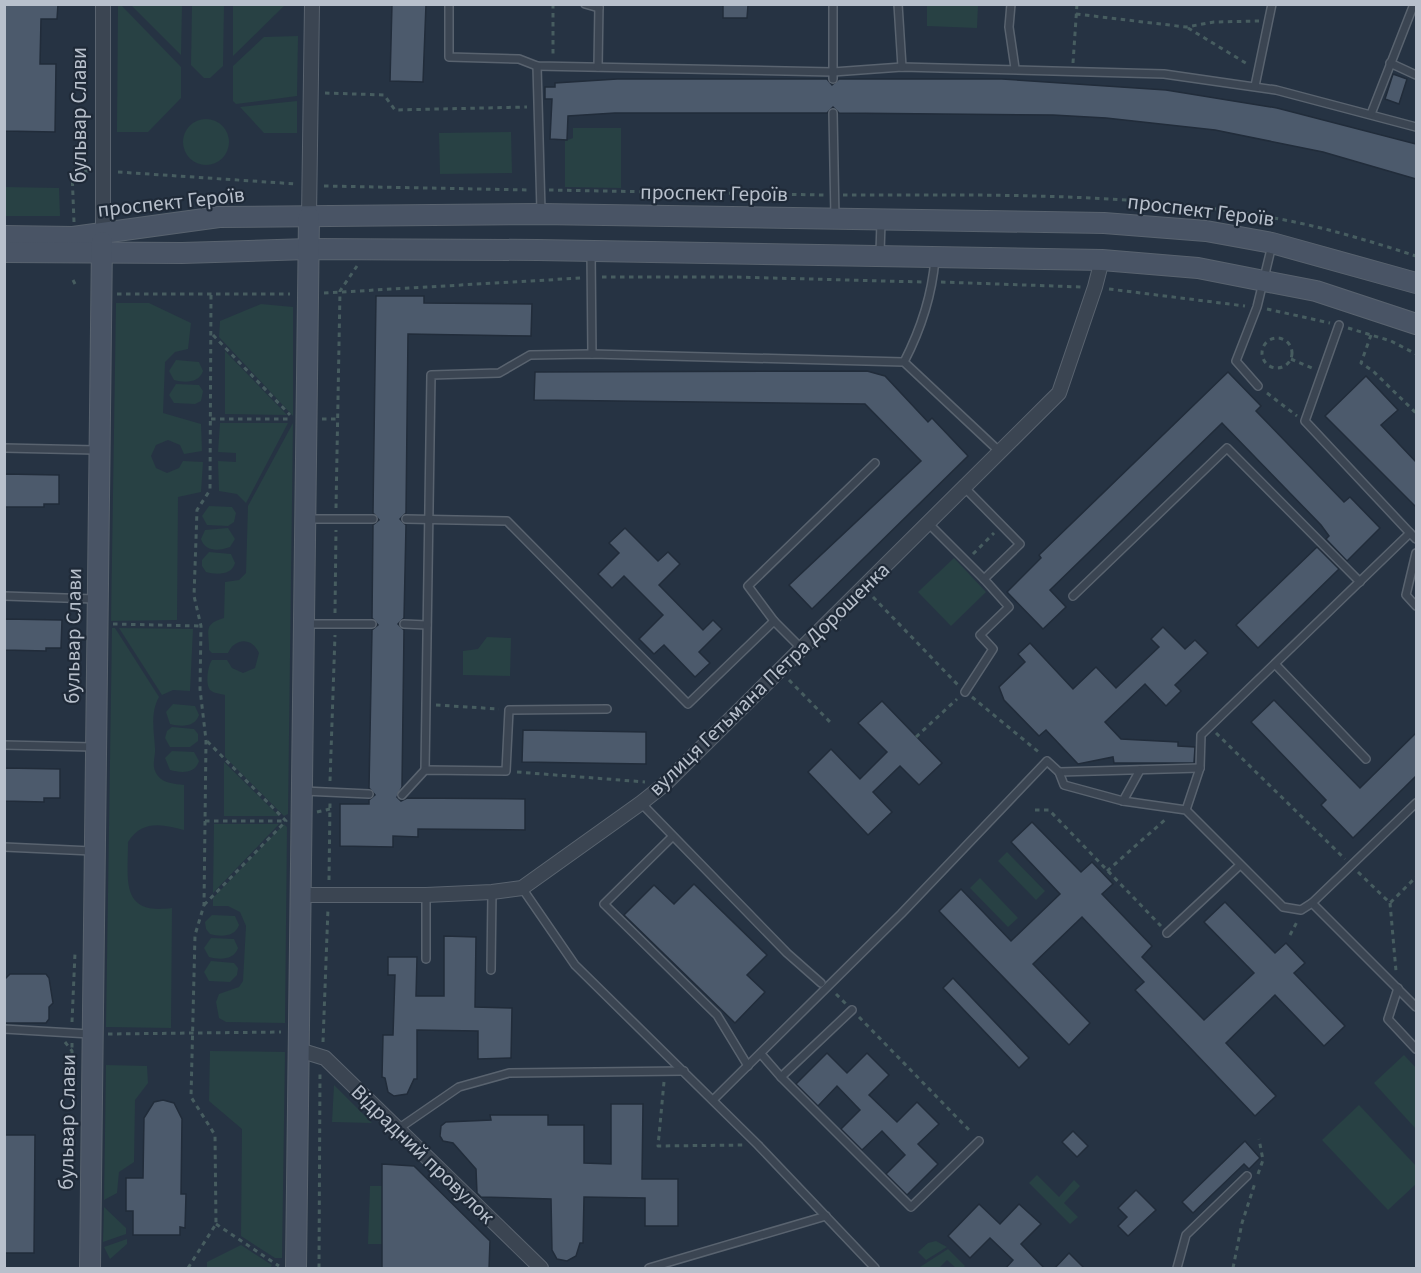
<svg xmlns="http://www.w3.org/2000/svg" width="1421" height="1273" viewBox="0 0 1421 1273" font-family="'Source Sans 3',sans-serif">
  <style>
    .green { fill: #284144 }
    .building { fill: #4c5a6c; stroke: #212c3a; stroke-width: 1.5 }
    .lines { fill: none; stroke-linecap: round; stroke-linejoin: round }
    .lane-casing { stroke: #59636f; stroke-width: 10 }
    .street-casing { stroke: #59636f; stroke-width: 16 }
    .secondary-casing { stroke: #59636f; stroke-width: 22 }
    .path { stroke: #475d60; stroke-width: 3; stroke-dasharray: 4.5 4.5; stroke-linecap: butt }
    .lane { stroke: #3b4552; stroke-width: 7 }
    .street { stroke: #3b4552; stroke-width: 14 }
    .secondary { stroke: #495465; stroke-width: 20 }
    .labels { text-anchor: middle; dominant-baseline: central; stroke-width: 4.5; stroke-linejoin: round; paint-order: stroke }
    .street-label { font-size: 21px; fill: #b8c0cc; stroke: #1f2a38 }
  </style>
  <rect width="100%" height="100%" fill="#263343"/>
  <g class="green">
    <path d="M121,5l60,62v31l-33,34h-31l1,-127z"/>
    <path d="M131,5h51l-1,50z"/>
    <path d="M192,5h32l-1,61 -13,12h-6l-13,-13z"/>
    <path d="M233,5h52l-52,51z"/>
    <path d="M927,5h51l-1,23 -50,-2z"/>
    <path d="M298,36l-1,60 -61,8 -3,-3v-35l31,-29z"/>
    <path d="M297,101v32h-33l-24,-26z"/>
    <circle cx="206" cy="142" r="23"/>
    <path d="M573,128h48v60l-56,-1v-46l8,-3z"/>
    <path d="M511,132l1,41 -72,1 -1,-41z"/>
    <path d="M5,187l54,1 1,28h-55z"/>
    <path d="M116,303h33l42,20 -3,26 -13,3 -10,10 -2,51 38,11 1,27 -18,3 -4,-9 -12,-5 -12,5 -5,11 5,12 11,5 12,-5 4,-7 20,1 -2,30 -23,5 -1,123 -66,1z"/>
    <path d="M261,304l32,3v109l-74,-79 1,-16z"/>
    <path d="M225,351l62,64 -62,-1z"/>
    <path d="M176,360l23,2 4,9c-4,12 -18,12 -29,9l-5,-9z"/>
    <path d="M176,384l23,1 4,6 -2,10 -6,3 -21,-1 -5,-8z"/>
    <path d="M220,423h68l-42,80 -9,-9 -18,-3 -1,-30 18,1v-9l-18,-1z"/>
    <path d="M293,423l-5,391 -4,2 -59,-59v-62c-4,-1 -12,-2 -15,-5 -5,-6 -2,-25 2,-30h15l5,8 11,5 12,-5 4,-15c-7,-16 -24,-15 -31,0h-16l-3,-3c0,-20 -6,-26 15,-32l1,-36 14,-2 7,-7 2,-67z"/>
    <path d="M209,506l23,1 4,6 -2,9 -6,4 -21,-1 -5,-9z"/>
    <path d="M228,528l7,11 -5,8c-11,4 -25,5 -29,-8l4,-9z"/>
    <path d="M209,552l22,2 4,9c-3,12 -18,12 -29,9l-4,-6v-6z"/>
    <path d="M954,558l32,34 -35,34 -33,-34z"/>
    <path d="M112,628h3l44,69c-9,16 -5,34 -4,51 1,9 -5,18 3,28 5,7 17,8 26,9v45c-22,-6 -42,-10 -56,12 0,39 -8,73 44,66l-1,120 -65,-1z"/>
    <path d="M119,628l74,1 -3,62 -17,-1 -11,5z"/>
    <path d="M487,637l24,1 -1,38 -47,-1v-24l15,-2z"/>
    <path d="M173,704l22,2 4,9c-4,12 -17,12 -29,9l-4,-12z"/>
    <path d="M172,727l22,2 4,5v7l-8,6h-20l-5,-9 2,-7z"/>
    <path d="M172,751l22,1 5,9c-4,13 -18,12 -29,9l-5,-12z"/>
    <path d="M224,762l55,54h-55z"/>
    <path d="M214,824h65l-66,69z"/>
    <path d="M284,824l3,3 -2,196 -59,-1 -7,-4 -3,-16 3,-8 20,-7 4,-6 3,-55 -6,-14 -12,-6h-15v-8z"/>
    <path d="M1007,852l38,39 -9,9 -38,-39z"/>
    <path d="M980,878l38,40 -10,9 -38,-39z"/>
    <path d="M212,915l23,1 4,9c-4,12 -18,12 -29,9l-4,-5 -1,-7z"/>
    <path d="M211,938l23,1 4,9c-4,12 -18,12 -29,9l-5,-9z"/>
    <path d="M211,961l23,2 4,5 -1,7 -7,7 -21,-1 -5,-9z"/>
    <path d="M210,1051l75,1 -3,206h-7l-34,-22 1,-107 -33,-28z"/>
    <path d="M1404,1055l12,13v61l-42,-46z"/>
    <path d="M106,1065l41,1 1,17 -13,17 -1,62 -15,10 -2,21 -13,7z"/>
    <path d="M334,1085l38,38 -40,-1z"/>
    <path d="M1359,1105l57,61v18l-28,26 -66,-70z"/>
    <path d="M1037,1175l22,22 15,-17 6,6 -16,17 14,14 -8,7 -41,-41z"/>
    <path d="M370,1186h12v58h-14z"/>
    <path d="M104,1207l22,21v6l-23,8z"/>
    <path d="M127,1239v5l-17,15 -6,-12z"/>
    <path d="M936,1241l11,6 -21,13 -8,-8 10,-9z"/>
    <path d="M241,1245l31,20 -2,3h-63v-6z"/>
    <path d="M948,1249l17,17 -2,2h-7l-9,-8 -8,8 -19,-1z"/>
  </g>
  <g class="building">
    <path d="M4,4h54l-1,15h-16l-1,45h16l-1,68 -51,-1z"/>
    <path d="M392,4h34l-3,78 -33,-1z"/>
    <path d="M723,4l25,1 -1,13h-24z"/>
    <path d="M1393,74l14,5 -8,25 -14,-5z"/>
    <path d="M617,79h210l5,6 7,-6h163l164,11 111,18 139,36v35l-93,-27 -108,-22 -109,-12 -53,-3 -214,-2 -6,-6 -6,6h-212l-47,3 -1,24 -17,-1 2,-40h-7v-12h10v-4z"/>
    <path d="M376,296h48v7l108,1 -1,32 -123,-2 -2,179 -6,6 6,6 -2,93 -6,6 6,6 -2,157 -5,10 4,4 6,-3 118,1v31l-107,-1v8l-25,-1v11l-53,-1v-42h29v-4l6,-5 -6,-7 3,-158 6,-5 -6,-7 1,-93 6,-5 -6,-7z"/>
    <path d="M867,371l18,5 43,46 4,-4 36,38 -156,153 -23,-24 132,-124 -56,-57 -331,-4 1,-28z"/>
    <path d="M1228,372l33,34 -5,5 88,91 6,-5 30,31 -33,33 -21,-22 3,-3 -8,-11 -99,-102 -172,167 16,17 -23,22 -36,-37 34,-34 -2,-3z"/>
    <path d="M1366,376l32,34 -17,15 35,37v45l-91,-91z"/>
    <path d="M4,474l55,1v29h-15v3h-40z"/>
    <path d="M625,528l33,33 10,-9 12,12 -21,21 44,45 10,-10 9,9 -23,23 11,11 -15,14 -31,-32 -10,9 -15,-15 24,-24 -39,-39 -12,12 -14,-14 21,-21 -10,-10z"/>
    <path d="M1317,547l22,22 -81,79 -22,-23z"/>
    <path d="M4,619l58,1 -1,28h-15v3l-42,-1z"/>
    <path d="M1163,627l22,22 10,-9 13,13 -33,32 6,6 -15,15 -21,-22 -40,38 16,17 57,3v4l17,1 -1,16h-80l-1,-6 -35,7 -32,-34 -7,6 -35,-36 -5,-13 26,-25 -7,-8 12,-11 43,46 23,-22 20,21 43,-41 -8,-8z"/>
    <path d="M1274,700l86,88 56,-55v43l-63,62 -32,-33 5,-5 -75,-78z"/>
    <path d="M882,701l60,62 -23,22 -19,-19 -27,26 19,20 -24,23 -60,-63 23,-23 29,30 27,-27 -29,-29z"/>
    <path d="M523,730l123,2v32l-124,-2z"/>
    <path d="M4,768l56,1v29h-16v4l-40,-1z"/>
    <path d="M1032,822l49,50 11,-10 21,22 -11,10 50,52 -10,11 62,63 50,-47 -50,-51 21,-20 50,51 11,-10 19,20 -11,10 51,53 -21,20 -49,-51 -49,48 50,53 -21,20 -120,-126 9,-8 -62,-65 -49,47 57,59 -21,22 -130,-134 22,-22 50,52 49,-47 -49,-52z"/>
    <path d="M694,884l73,71 -20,20 18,17 -30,31 -111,-108 30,-30 20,19z"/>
    <path d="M444,936l32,1 -1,70 37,1 -1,50 -33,1v-28l-61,-1v49h-3l-7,15 -13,2 -6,-4 -3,-14 -3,-1 1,-42h10l2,-60h-7v-18h29l-1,39h28z"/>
    <path d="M10,974h36l3,4 4,25 -4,4v12l-3,4h-42v-43z"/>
    <path d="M953,978l76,80 -10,10 -76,-80z"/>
    <path d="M827,1053l20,20 20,-20 22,22 -20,20 28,27 20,-20 22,22 -21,20 20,20 -31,31 -21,-21 19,-19 -23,-24 -20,19 -21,-21 19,-19 -23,-24 -19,20 -22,-22z"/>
    <path d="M163,1100l11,3 8,16 -1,75h5l-1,34 -5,-1v8h-47v-24h-7v-33h17l1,-60 10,-16z"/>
    <path d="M611,1104h32l-1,75h36v47h-33v-28l-61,-1 -1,46h-3l-4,13 -9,5 -10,-2 -5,-9 -1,-51 -70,-2 -4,-4 -1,-24 -23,-26 -10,-2 -3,-5 1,-10 5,-4 45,-2 -1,-5h58v10h36v38l27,1z"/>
    <path d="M1073,1131l15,15 -11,11 -15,-15z"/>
    <path d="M4,1135h31l-1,118h-30z"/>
    <path d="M1245,1141l15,17 -11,11 -5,-5 -51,49 -11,-11z"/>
    <path d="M382,1164l32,2 76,75 -1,28h-107z"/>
    <path d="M1136,1190l20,20 -28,26 -10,-10 9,-9 -9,-9z"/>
    <path d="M979,1204l21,20 19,-20 22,20 -20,20 24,25h-40l8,-9 -23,-22 -20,20 -22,-22z"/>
    <path d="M1069,1253l16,16h-31z"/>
  </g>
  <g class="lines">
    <g class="lane-casing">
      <g id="lane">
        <path d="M449,4v53l70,2 18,7 296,6 69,-5 262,7 112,16 140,37"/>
        <path d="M585,4l14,4"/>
        <path d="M833,4v75"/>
        <path d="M898,4l4,63"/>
        <path d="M1011,4l-2,23 6,41"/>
        <path d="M1390,63l26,12"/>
        <path d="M537,66l4,145"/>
        <path d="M598,67l1,-63"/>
        <path d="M1255,86l17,-82"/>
        <path d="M833,113l2,105"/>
        <path d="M1371,114l43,-110"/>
        <path d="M591,252l1,102"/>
        <path d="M880,253l1,-31"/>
        <path d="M904,362c16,-31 28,-67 31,-103"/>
        <path d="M1258,386l-22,-25 21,-54 15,-62"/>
        <path d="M4,448l92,2"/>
        <path d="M307,519h66"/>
        <path d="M406,519l101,2 181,183 86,-83"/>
        <path d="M928,523l56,56 36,-35 -56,-57"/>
        <path d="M1410,533l6,6"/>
        <path d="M1416,553l-10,42 10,11"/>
        <path d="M4,596l91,3"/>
        <path d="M1073,596l154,-148 133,134"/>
        <path d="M305,624h67"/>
        <path d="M404,624l23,1"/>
        <path d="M801,648l-27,-27 -26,-35 127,-123"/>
        <path d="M1275,664l91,95"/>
        <path d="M965,692l28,-43 -13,-14 29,-28 -25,-28"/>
        <path d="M4,745l89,2"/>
        <path d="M425,770l6,-395 68,-2 31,-18 62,-1 312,8 96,90"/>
        <path d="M1059,772l141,-4"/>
        <path d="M304,791l65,3"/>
        <path d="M402,795l23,-25 81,1 3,-61 98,-1"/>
        <path d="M1123,801l17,-31"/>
        <path d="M641,803l146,150 34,30"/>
        <path d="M1416,803l-104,100 104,104"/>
        <path d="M1186,810l14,-42 1,-33 209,-202 -105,-112 34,-96"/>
        <path d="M672,837l-68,67 113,111 31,51"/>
        <path d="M4,847l88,4"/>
        <path d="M522,888l53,77 183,180 117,123"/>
        <path d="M1167,933l73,-68"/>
        <path d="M426,959v-64"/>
        <path d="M491,970l1,-78"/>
        <path d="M1398,988l-10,31 28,30"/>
        <path d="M4,1029l86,5"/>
        <path d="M761,1054l20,23 71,-67"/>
        <path d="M781,1077l130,130 68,-66"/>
        <path d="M713,1100l188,-186 146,-153 12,11 5,13 59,16 63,9 97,97 18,3 11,-7"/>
        <path d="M398,1129l61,-42 50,-14 175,-2"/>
        <path d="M649,1268l177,-52"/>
        <path d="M1177,1268l9,-33 61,-59"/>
      </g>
    </g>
    <g class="street-casing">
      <g id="street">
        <path d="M309,217l3,-213"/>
        <path d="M103,233v-229"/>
        <path d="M300,895h126l66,-3 30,-4 119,-85 24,-19 394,-391 36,-106 7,-27"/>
        <path d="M299,1050l26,8 216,210"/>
      </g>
    </g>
    <g class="secondary-casing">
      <g id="secondary">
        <path d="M4,236l69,1 146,-20 322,-3 563,9 102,8 66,12 144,40"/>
        <path d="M4,252l178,1 126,-4 230,1 564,10 96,8 66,13 52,10 100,33"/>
        <path d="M90,1268l12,-1026"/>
        <path d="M296,1268l13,-1051"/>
      </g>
    </g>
    <g class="path">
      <path d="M553,4v52"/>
      <path d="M1076,14l110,13 28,-5 45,-1"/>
      <path d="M1188,28l61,37"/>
      <path d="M1073,63l4,-59"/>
      <path d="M325,93l59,2 11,15 132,-3"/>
      <path d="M118,172l179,12"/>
      <path d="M324,186l206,4"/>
      <path d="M549,190l275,5"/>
      <path d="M843,195c139,0 282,-3 419,21 52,8 105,24 154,40"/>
      <path d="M74,222l-2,-51h18"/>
      <path d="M602,277h133l187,5"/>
      <path d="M73,280l3,6"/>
      <path d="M941,282l140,5"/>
      <path d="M1109,289l136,17"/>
      <path d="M324,293l257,-15"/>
      <path d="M117,294h173"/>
      <path d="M1267,309l63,14"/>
      <path d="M1348,328l43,13 25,13"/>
      <path d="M213,335l77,80"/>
      <path d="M1371,335l-10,28 12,8 43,42"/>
      <circle cx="1277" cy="353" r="15"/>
      <path d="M1291,359l21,9"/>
      <path d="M1267,393l30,23"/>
      <path d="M211,419h80"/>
      <path d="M322,419h16"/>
      <path d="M336,508l4,-217 17,-25"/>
      <path d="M973,554l21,-21"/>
      <path d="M873,597l85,88"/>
      <path d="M335,613l1,-83"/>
      <path d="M113,624l88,2"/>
      <path d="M789,680l41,42"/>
      <path d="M972,697l69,57"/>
      <path d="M436,705l63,4"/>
      <path d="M1216,733l129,126"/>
      <path d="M916,737l41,-38"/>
      <path d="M517,772l128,10"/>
      <path d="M330,781l5,-146"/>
      <path d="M1035,810h14l112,116"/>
      <path d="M317,812l13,-3"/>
      <path d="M205,821h80"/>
      <path d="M1107,871l60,-53"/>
      <path d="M1358,872l32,31 26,-26"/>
      <path d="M329,880l1,-77"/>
      <path d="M1390,903l6,68"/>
      <path d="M204,905l82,-84 -80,-81"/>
      <path d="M1290,935l8,-15"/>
      <path d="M836,994l10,10"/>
      <path d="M859,1017l113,116"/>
      <path d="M72,1022l3,-69"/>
      <path d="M108,1034l173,-2"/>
      <path d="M65,1042l7,9 1,45"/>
      <path d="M323,1042l5,-134"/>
      <path d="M72,1043v8"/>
      <path d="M664,1082l-6,64 86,-1"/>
      <path d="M1258,1174l5,-14 -4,-21"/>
      <path d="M216,1224l63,42"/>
      <path d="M188,1268l28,-44 -1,-89 -24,-38 4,-162 9,-30 2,-165 -6,-51 1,-63 -7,-30 3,-86 13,-20 1,-196"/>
      <path d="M319,1268l1,-196"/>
      <path d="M1233,1268l9,-45 13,-40"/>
    </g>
    <use href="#lane" class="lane"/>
    <use href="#street" class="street"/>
    <use href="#secondary" class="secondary"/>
  </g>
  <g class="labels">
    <g class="street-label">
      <text transform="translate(79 115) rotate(-90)">бульвар Слави</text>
      <text transform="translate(714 193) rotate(1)">проспект Героїв</text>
      <text transform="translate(171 202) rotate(-6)">проспект Героїв</text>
      <text transform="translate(1201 210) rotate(7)">проспект Героїв</text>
      <text transform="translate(73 636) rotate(-89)">бульвар Слави</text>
      <text transform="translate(769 679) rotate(-44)">вулиця Гетьмана Петра Дорошенка</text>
      <text transform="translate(67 1122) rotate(-89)">бульвар Слави</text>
      <text transform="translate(423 1154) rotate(44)">Відрадний провулок</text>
    </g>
  </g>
  <rect width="1421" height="1273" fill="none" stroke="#b8c0cc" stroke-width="12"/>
</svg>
